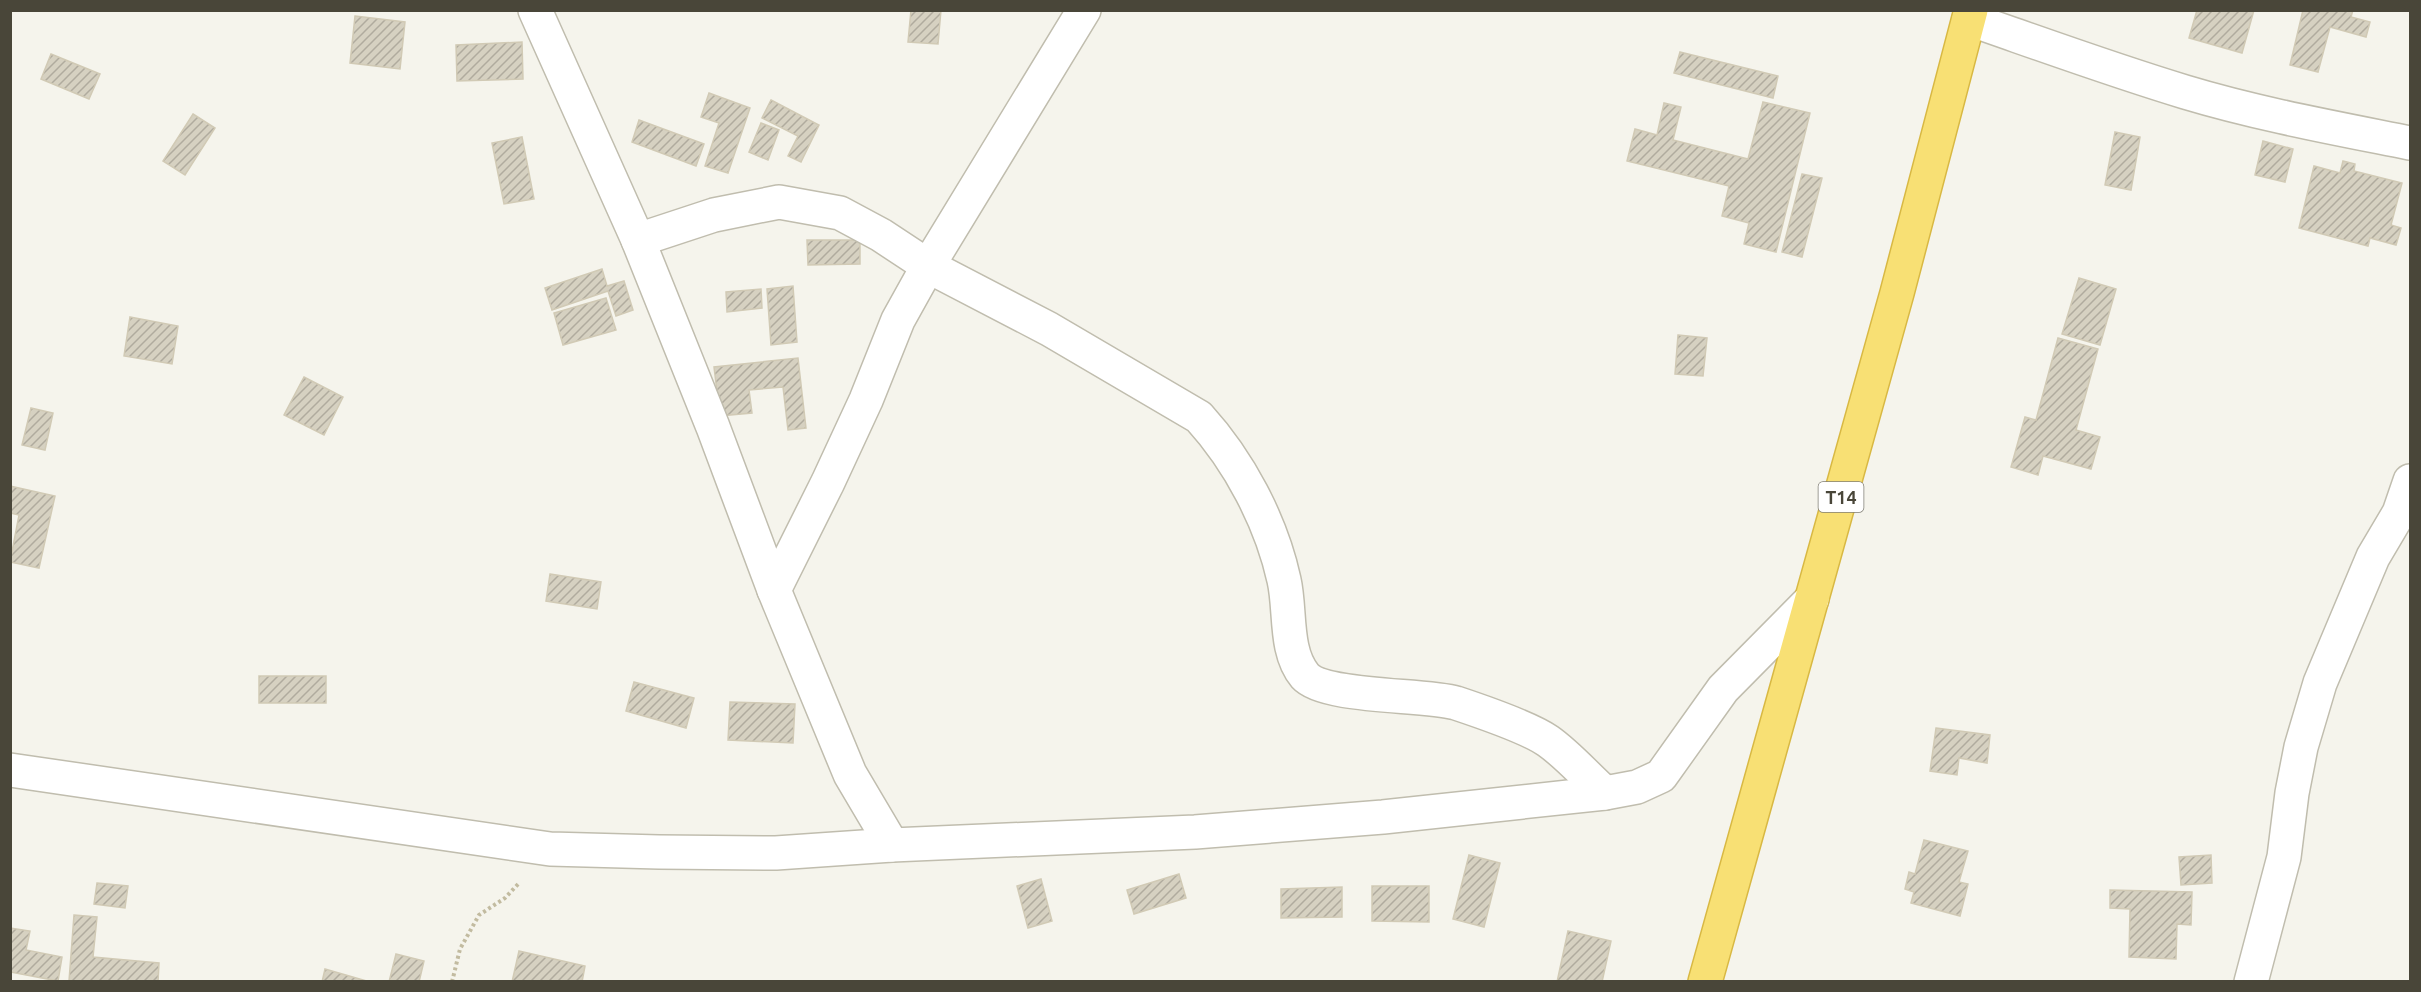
<svg xmlns="http://www.w3.org/2000/svg" width="2421" height="992" viewBox="0 0 2421 992" font-family="Ubuntu,sans-serif">
  <style>
    .building { fill: url(#building-hatch); stroke: #d1cab5; stroke-width: 1.5 }
    .lines { fill: none; stroke-linecap: round; stroke-linejoin: round }
    .street-casing { stroke: #c0bdae; stroke-width: 36 }
    .highway-casing { stroke: #d8b843; stroke-width: 36 }
    .path { stroke: #c2bba0; stroke-width: 4; stroke-dasharray: 3 3; stroke-linecap: butt }
    .street { stroke: #fff; stroke-width: 33 }
    .highway { stroke: #f8e074; stroke-width: 33 }
    .labels { text-anchor: middle; dominant-baseline: central; stroke-width: 4.5; stroke-linejoin: round; paint-order: stroke }
    .shield { fill: #fff; stroke: #807e74; stroke-width: 1.5 }
    .shield-label { font-size: 18px; font-weight: bold; fill: #494639 }
  </style>
  <defs>
    <pattern id="building-hatch" width="6" height="6" patternUnits="userSpaceOnUse" patternTransform="scale(1.5)"><rect width="6" height="6" fill="#d6d1c1"/><path d="M-1 1l2-2M0 6l6-6M5 7l2-2" fill="none" stroke="#b0ab9e"/></pattern>
  </defs>
  <rect width="100%" height="100%" fill="#f5f4ec"/>
  <g class="building">
    <path d="M911,10h30l-3,34 -30,-2z"/>
    <path d="M2197,10h57l-12,43 -53,-15z"/>
    <path d="M2303,10h50l-2,7 19,5 -4,15 -36,-10 -12,45 -28,-7z"/>
    <path d="M355,16l50,6 -5,47 -50,-6z"/>
    <path d="M522,42l1,37 -66,2 -1,-36z"/>
    <path d="M1680,52l98,24 -5,22 -99,-25z"/>
    <path d="M51,54l49,20 -11,25 -48,-20z"/>
    <path d="M709,93l41,15 -22,65 -23,-7 14,-43 -18,-6z"/>
    <path d="M771,100l48,25 -18,37 -13,-6 10,-20 -36,-18z"/>
    <path d="M1763,102l47,11 -34,139 -32,-8 5,-21 -27,-7 7,-30 -102,-25 8,-32 22,6 7,-32 17,4 -8,33 75,19z"/>
    <path d="M193,114l22,14 -30,47 -22,-14z"/>
    <path d="M639,120l65,24 -8,22 -64,-24z"/>
    <path d="M761,123l18,7 -11,30 -19,-8z"/>
    <path d="M2115,132l25,5 -9,53 -26,-5z"/>
    <path d="M522,137l12,62 -30,5 -12,-61z"/>
    <path d="M2263,141l30,8 -8,33 -30,-7z"/>
    <path d="M2343,161l12,3 -1,7 48,12 -11,42 10,3 -5,17 -26,-7 -2,8 -69,-18 15,-62 26,7z"/>
    <path d="M1802,174l20,4 -20,79 -20,-5z"/>
    <path d="M807,240h53v24l-52,1z"/>
    <path d="M602,269l5,17 17,-5 9,29 -17,6 -8,-25 -56,19 -7,-22z"/>
    <path d="M2079,278l37,11 -16,56 -38,-11z"/>
    <path d="M793,286l4,56 -26,3 -4,-56z"/>
    <path d="M761,289l1,19 -35,4 -1,-20z"/>
    <path d="M606,298l10,32 -53,15 -9,-32z"/>
    <path d="M130,317l48,9 -6,38 -48,-8z"/>
    <path d="M1678,335l29,3 -4,38 -28,-2z"/>
    <path d="M2058,338l40,11 -22,81 24,7 -9,32 -48,-13 -5,19 -27,-8 14,-50 11,3z"/>
    <path d="M798,358l8,70 -18,2 -5,-43 -34,3 3,23 -32,3 -6,-49z"/>
    <path d="M304,377l39,20 -19,38 -40,-20z"/>
    <path d="M31,408l22,5 -8,37 -23,-5z"/>
    <path d="M10,486l45,10 -16,72 -29,-6 9,-47 -9,-2z"/>
    <path d="M550,574l51,8 -4,27 -51,-8z"/>
    <rect x="259" y="676" width="67" height="27"/>
    <path d="M634,682l60,16 -8,30 -60,-17z"/>
    <path d="M730,702l65,2 -2,39 -65,-3z"/>
    <path d="M1936,728l54,7 -3,28 -28,-5 -2,17 -27,-4z"/>
    <path d="M1924,840l44,11 -9,31 9,2 -8,32 -49,-13 3,-11 -9,-3 4,-17 6,2z"/>
    <path d="M1469,855l31,8 -16,64 -31,-8z"/>
    <path d="M2211,855l1,28 -31,2 -2,-28z"/>
    <path d="M1179,874l7,24 -52,16 -7,-24z"/>
    <path d="M1041,879l11,42 -24,7 -11,-42z"/>
    <path d="M97,883l31,3 -3,22 -31,-4z"/>
    <path d="M1372,886h57v36l-57,-1z"/>
    <path d="M1342,887v30l-61,1v-29z"/>
    <path d="M2110,890l82,2 -1,33 -14,-1 -1,35 -47,-2 1,-48 -20,-1z"/>
    <path d="M74,915l23,2 -4,40 66,6 -1,19 -89,-1z"/>
    <path d="M10,928l20,3 -4,19 36,7 -4,24 -48,-9z"/>
    <path d="M1568,931l43,10 -9,41h-45z"/>
    <path d="M519,951l66,15 -3,16h-70z"/>
    <path d="M396,954l28,7 -5,21h-30z"/>
    <path d="M325,969l45,13h-48z"/>
  </g>
  <g class="lines">
    <g class="street-casing">
      <g id="street">
        <path d="M535,10l103,230 75,187 61,163 76,184 42,71"/>
        <path d="M1969,19c72,25 143,51 216,73 73,22 150,36 225,51"/>
        <path d="M638,240l76,-25 65,-13 61,11 41,22 47,31 121,63 150,88c40,44 72,104 85,163 7,30 0,71 21,96 20,22 120,18 151,27 24,8 72,24 92,38 20,14 38,35 57,52"/>
        <path d="M774,590l54,-108 38,-82 32,-80 30,-54 156,-256"/>
        <path d="M10,770l540,79 109,3 117,1 116,-8 303,-13 188,-15 222,-24 32,-6 24,-11 62,-87 89,-90"/>
        <path d="M2251,982l33,-125 8,-64 9,-46 19,-64 53,-126 26,-44 11,-32"/>
      </g>
    </g>
    <g class="highway-casing">
      <path id="highway" d="M1705,982l192,-689 74,-283"/>
    </g>
    <path class="path" d="M452,982l8,-33 19,-34 26,-17 15,-16"/>
    <use href="#street" class="street"/>
    <use href="#highway" class="highway"/>
  </g>
  <g class="labels">
    <rect class="shield" x="1818.5" y="482" width="45" height="30" rx="4.5"/>
    <g class="shield-label">
      <text x="1841" y="497">T14</text>
    </g>
  </g>
  <rect width="2421" height="992" fill="none" stroke="#494639" stroke-width="24"/>
</svg>
